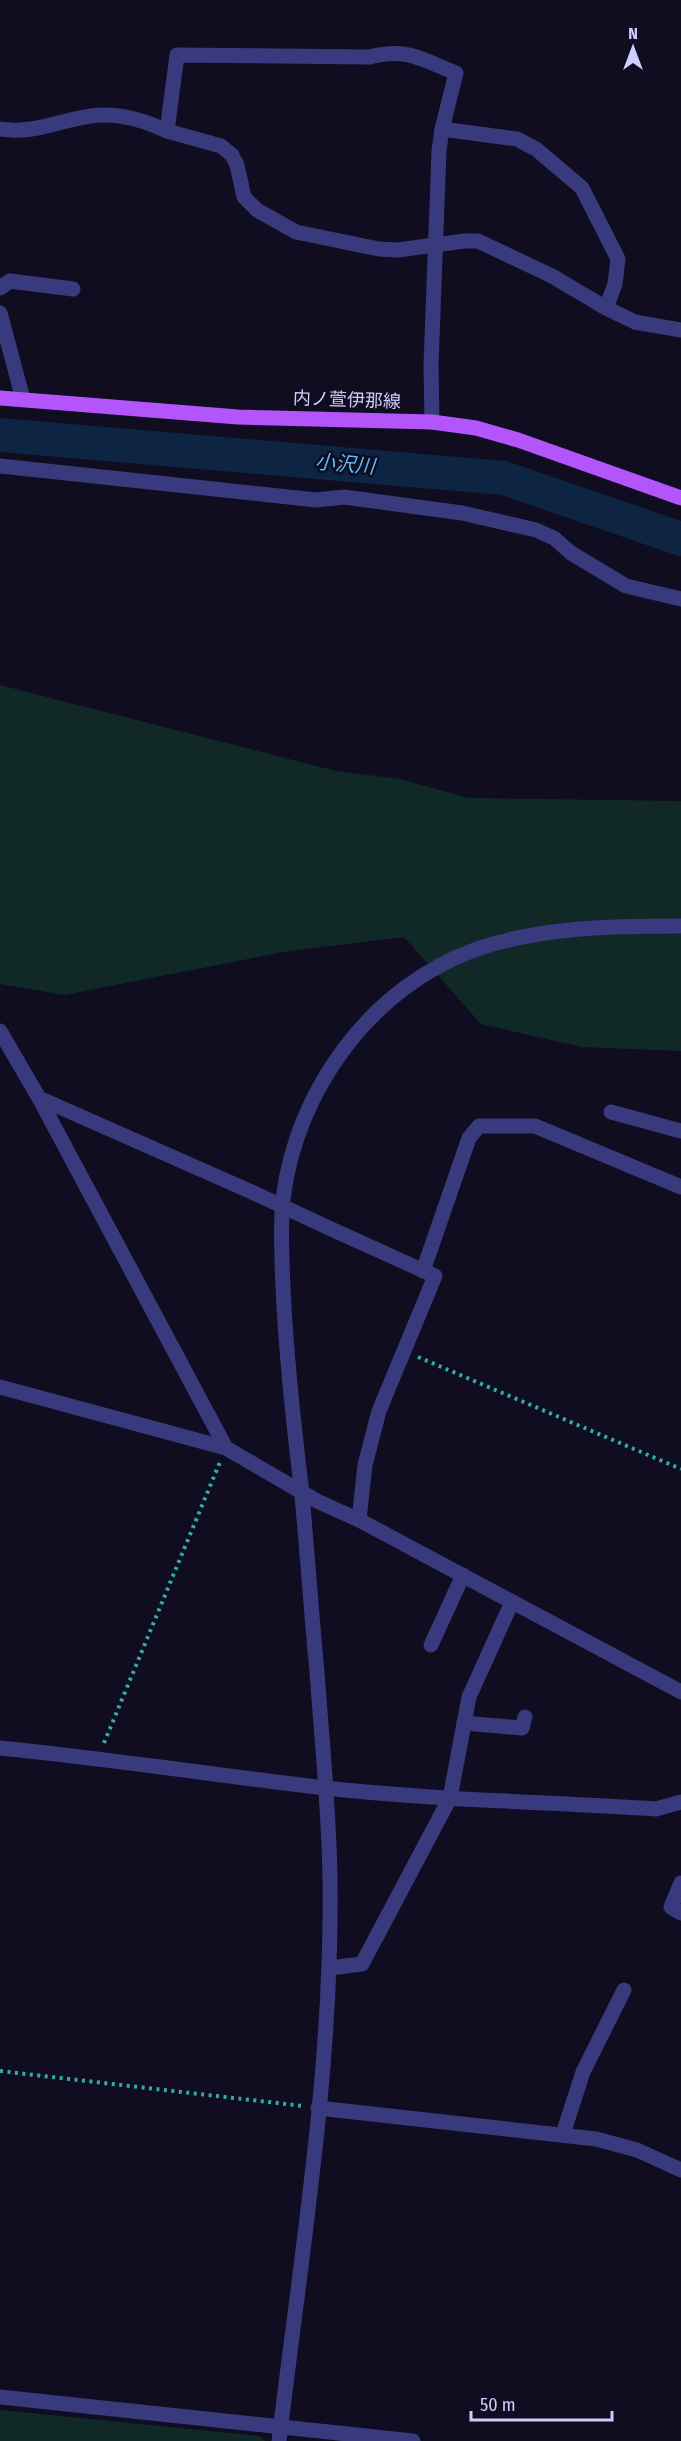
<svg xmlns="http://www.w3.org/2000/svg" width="681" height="2441" viewBox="0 0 681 2441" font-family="'Fira Sans Condensed','Noto Sans JP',sans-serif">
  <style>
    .green { fill: #102926 }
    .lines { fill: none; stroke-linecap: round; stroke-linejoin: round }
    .river { stroke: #0d2443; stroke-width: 34 }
    .path { stroke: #30ae9f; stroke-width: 4; stroke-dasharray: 3 4.5; stroke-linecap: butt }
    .minor { stroke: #393a7d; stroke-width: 15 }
    .major { stroke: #b455fb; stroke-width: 15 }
    .minor-bridge { stroke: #393a7d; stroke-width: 15 }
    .labels { text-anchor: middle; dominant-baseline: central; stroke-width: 5; stroke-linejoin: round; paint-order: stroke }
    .street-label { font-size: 18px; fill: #cfccfe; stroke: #0f0d1f }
    .water-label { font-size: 20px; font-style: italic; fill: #5cbbfc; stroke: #0f0d1f }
  </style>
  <rect width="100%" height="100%" fill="#0f0d1f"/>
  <g class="green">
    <path d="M0,685l336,86 64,8 69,19 212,3v250l-99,-4 -101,-23 -77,-87 -115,14 -225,44 -64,-11z"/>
    <path d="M0,2410l260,26 5,5h-265z"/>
  </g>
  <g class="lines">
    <path class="river" d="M0,435l504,43 177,61"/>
    <g class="path">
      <path d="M418,1357l263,112"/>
      <path d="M104,1743l116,-281"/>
      <path d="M0,2071l303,35"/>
    </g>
    <g class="minor">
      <path d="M0,129c38,6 65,-12 100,-14 24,-1 46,6 67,16l10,-76 193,2c36,-10 53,3 86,16l-14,56 -3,22 -8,214 1,57"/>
      <path d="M442,129l75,10 19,10 46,39 36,71 -3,25 -9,24"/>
      <path d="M167,131l54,15 11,9 5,10 7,32 13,13 39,22 83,17 19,1 66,-9h14l74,35 54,32 29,14 46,8"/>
      <path d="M0,288l10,-7 63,8"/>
      <path d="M0,313l23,86"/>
      <path d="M0,466l316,34 28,-3 118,16 74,17 18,8 17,15 55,33 55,13"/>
      <path d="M0,1031l39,67 187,350"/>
      <path d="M39,1098l215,95"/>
      <path d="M611,1112l70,19"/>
      <path d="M329,1228l106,48 -56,135 -14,54 -6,55"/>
      <path d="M423,1271l46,-133 10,-12h56l146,61"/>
      <path d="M0,1387l226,61 91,53 42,19 322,172"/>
      <path d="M431,1645l32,-70"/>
      <path d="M464,1723l58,5 3,-11"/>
      <path d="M0,1748c109,11 216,27 325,40 110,12 221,14 331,21l25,-7"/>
      <path d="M681,1883l-10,24 10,6"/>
      <path d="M329,1968l33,-4 88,-166 19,-101 43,-95"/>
      <path d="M318,2108l278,31 41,11 44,20"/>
      <path d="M563,2134l20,-62 41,-82"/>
      <path d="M0,2397l413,44"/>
      <path d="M279,2441c22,-187 54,-374 51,-563 -1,-68 -8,-137 -13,-206 -6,-62 -10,-125 -16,-187 -8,-66 -15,-131 -18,-197 -1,-30 -3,-60 0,-89 13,-109 89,-213 194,-250 64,-22 136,-23 204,-23"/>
    </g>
    <path class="major" d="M0,398l238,19 194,5 44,6 42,12 163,58"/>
    <path class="minor-bridge" d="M254,1193l75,35"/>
  </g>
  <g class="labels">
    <g class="street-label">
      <text transform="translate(347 400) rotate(2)">内ノ萱伊那線</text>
    </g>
    <g class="water-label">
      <text transform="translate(345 464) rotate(5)">小沢川</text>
    </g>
  </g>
  <g transform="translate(633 48)" stroke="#0f0d1f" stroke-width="4.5" paint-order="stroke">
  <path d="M0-4.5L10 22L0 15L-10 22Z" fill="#cfccfe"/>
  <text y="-9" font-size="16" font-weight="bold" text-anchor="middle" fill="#cfccfe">N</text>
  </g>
  <path d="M471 2411v9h141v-9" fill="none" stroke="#cfccfe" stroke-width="3"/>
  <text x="480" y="2411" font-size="18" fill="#cfccfe" stroke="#0f0d1f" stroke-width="4.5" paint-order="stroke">50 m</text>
</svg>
